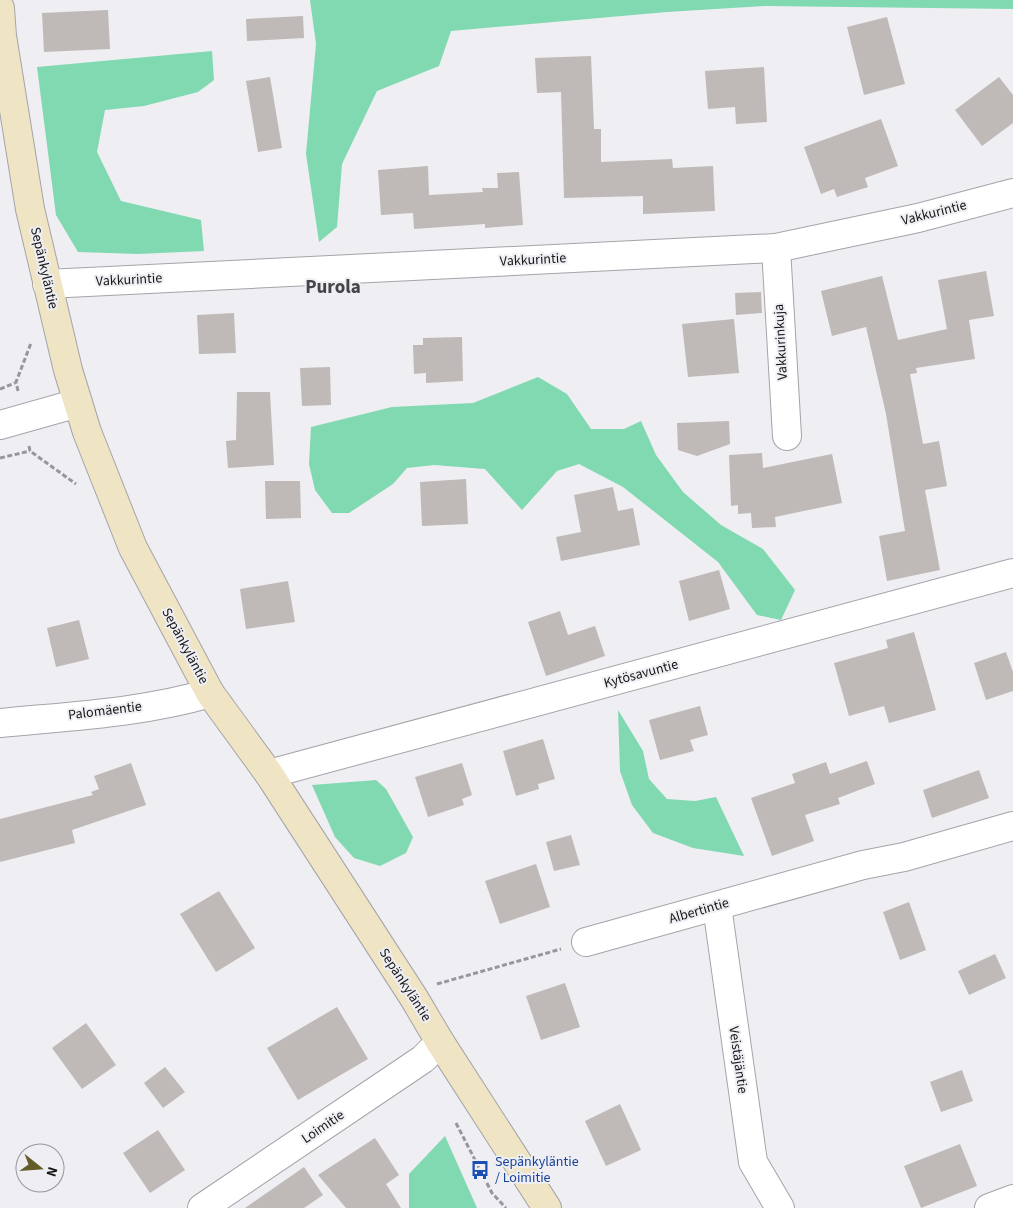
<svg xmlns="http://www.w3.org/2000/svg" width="1013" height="1208" viewBox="0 0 1013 1208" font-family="'Source Sans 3',sans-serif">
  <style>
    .green { fill: #80d9b1 }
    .building { fill: #bfbab7 }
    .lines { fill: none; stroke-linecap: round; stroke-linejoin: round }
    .minor-casing { stroke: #a4a4a9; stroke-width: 30 }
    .tertiary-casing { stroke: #a4a4a9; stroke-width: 30 }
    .secondary-casing { stroke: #a4a4a9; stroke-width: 30 }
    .path { stroke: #97979b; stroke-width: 3; stroke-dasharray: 5 2.5; stroke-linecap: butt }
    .minor { stroke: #fff; stroke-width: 28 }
    .tertiary { stroke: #fff; stroke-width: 28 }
    .secondary { stroke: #efe5c4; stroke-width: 28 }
    .labels { text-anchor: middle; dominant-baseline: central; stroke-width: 4; stroke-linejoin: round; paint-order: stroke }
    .street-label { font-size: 14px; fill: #171719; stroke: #eeeef3 }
    .transit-label { font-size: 14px; fill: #164399; stroke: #eeeef3; text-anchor: start }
    .district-label { font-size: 19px; font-weight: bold; fill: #454549; stroke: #eeeef3 }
  </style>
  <rect width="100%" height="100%" fill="#eeeef3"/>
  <g class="green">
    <path d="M310,0h703v9l-247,-3 -99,6 -216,19 -12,35 -62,25 -35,73 -5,63 -18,15 -13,-88 10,-110z"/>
    <path d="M212,51l2,29 -16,12 -54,14 -39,4 -8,42 24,49 80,19 3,31 -66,3 -60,-2 -22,-37 -19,-148z"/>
    <path d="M538,377l29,17 24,35h33l17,-8 15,34 27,37 38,33 42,24 32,41 -14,30 -24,-5 -39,-53 -95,-75 -44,-23 -22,7 -35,39 -37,-41 -51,-4 -27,3 -14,16 -44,29h-17l-17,-23 -6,-26 2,-37 81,-20 81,-4z"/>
    <path d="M618,710l25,41 6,28 18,20 28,2 21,-4 28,59 -51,-8 -40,-15 -21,-28 -12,-34z"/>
    <path d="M376,780l10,9 27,48 -7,16 -26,13 -26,-8 -19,-21 -23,-52z"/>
    <path d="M445,1136l32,72h-68v-34z"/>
  </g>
  <g class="building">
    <path d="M108,10l2,39 -66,3 -2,-39z"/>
    <path d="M303,16l1,22 -57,3 -1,-22z"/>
    <path d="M887,17l18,67 -41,11 -17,-68z"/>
    <path d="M591,56l3,73h7v33l71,-3 1,9 40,-2 2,45 -72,3v-18l-79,2 -3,-106 -24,1 -2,-35z"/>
    <path d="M764,67l3,55 -31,2 -1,-17 -27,2 -3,-38z"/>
    <path d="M270,77l12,71 -24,4 -12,-71z"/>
    <path d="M999,77l14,18v28l-31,23 -27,-36z"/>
    <path d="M881,119l17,47 -33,12 3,9 -31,10 -3,-8 -13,5 -17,-47z"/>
    <path d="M428,166l1,29 54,-3 -1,-4h16l-1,-15 22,-1 4,53 -38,3v-4l-71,5 -1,-16 -32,2 -3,-45z"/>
    <path d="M986,271l8,45 -25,4 6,39 -59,9 1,5 -7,1 13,70 16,-3 8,45 -22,4 15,80 -53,11 -8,-45 26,-5 -19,-117 -20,-87 -34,9 -11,-45 61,-15 16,64 49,-11 -9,-49z"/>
    <path d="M761,292l1,21 -26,2 -1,-22z"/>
    <path d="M234,313l2,40 -37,1 -2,-39z"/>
    <path d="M734,319l5,54 -51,4 -6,-53z"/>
    <path d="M462,337l1,44 -37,2v-10l-12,1 -1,-29h10v-7z"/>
    <path d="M330,367l1,38 -29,1 -2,-38z"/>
    <path d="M237,392h33l4,73 -46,3 -2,-27 10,-1z"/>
    <path d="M729,421l1,23 -33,12 -19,-6 -1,-27z"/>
    <path d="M762,453l1,15 69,-14 10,49 -67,14 1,10 -24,1 -1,-15 -13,1v-9l-7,1 -2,-51z"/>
    <path d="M466,479l2,45 -46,2 -2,-44z"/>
    <path d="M265,481h35l1,37 -35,1z"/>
    <path d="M613,487l5,24 15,-3 7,37 -79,16 -5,-24 25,-5 -7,-37z"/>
    <path d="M719,570l11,39 -41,12 -10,-40z"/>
    <path d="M288,581l7,41 -49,7 -6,-40z"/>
    <path d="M560,611l8,24 27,-9 10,30 -59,20 -18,-54z"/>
    <path d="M79,620l10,39 -33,8 -9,-39z"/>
    <path d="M914,632l22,78 -47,13 -5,-17 -35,10 -15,-53 54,-15 -2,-8z"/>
    <path d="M1006,652l7,20v19l-27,9 -12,-37z"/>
    <path d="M700,706l8,29 -18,5 4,11 -34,9 -11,-40z"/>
    <path d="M543,739l12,40 -17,5 1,5 -23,7 -13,-45z"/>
    <path d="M867,761l8,23 -37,14 2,6 -35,11 9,26 -42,15 -21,-58 44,-15 -3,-9 34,-12 4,12z"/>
    <path d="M131,763l15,42 -74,25 3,13 -75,19v-43l93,-24 -2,-3 8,-3 -5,-13z"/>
    <path d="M462,763l10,32 -10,4 2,6 -36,12 -13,-40z"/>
    <path d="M979,770l10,28 -57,20 -9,-28z"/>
    <path d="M571,835l9,30 -26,6 -8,-29z"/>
    <path d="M536,864l14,43 -50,17 -15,-43z"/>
    <path d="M219,891l36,57 -39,24 -36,-58z"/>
    <path d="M909,902l17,48 -26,10 -17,-48z"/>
    <path d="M995,954l11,24 -37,17 -11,-24z"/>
    <path d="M565,983l15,44 -39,13 -15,-44z"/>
    <path d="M337,1007l31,52 -70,41 -31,-52z"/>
    <path d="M86,1023l30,42 -34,24 -30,-41z"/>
    <path d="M165,1067l20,25 -22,16 -19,-25z"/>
    <path d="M962,1070l11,31 -32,11 -11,-30z"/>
    <path d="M620,1104l21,46 -35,16 -21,-45z"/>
    <path d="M158,1130l27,40 -35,23 -27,-40z"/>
    <path d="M375,1138l24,37 -13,9 15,24h-55l-28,-33z"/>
    <path d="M960,1144l17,42 -56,22 -17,-42z"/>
    <path d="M304,1167l19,28 -19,13h-59z"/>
  </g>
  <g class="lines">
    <g class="minor-casing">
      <g id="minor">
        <path d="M776,248l11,188"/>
        <path d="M47,284l729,-36 142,-30 95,-25"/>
        <path d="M0,723c70,-7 142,-10 210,-30"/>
        <path d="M269,774l744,-201"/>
        <path d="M717,906l36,256 27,46"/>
        <path d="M586,942l277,-77 41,-8 109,-31"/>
        <path d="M202,1208l221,-149 17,-17"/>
        <path d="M989,1208l24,-9"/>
      </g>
    </g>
    <g class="tertiary-casing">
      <path id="tertiary" d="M0,425l78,-22"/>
    </g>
    <g class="secondary-casing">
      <path id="secondary" d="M0,8l2,28 28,173 38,161 19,62 46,116 77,145 59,81 145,224 26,44 107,166"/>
    </g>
    <g class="path">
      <path d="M0,389l15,-6"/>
      <path d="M18,391l-2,-9 15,-39"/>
      <path d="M29,446l1,5 46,33"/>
      <path d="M0,458l30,-7"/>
      <path d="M437,984l124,-35"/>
      <path d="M456,1123l36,70 14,15"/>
    </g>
    <use href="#minor" class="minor"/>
    <use href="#tertiary" class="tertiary"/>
    <use href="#secondary" class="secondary"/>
  </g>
  <defs>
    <g id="bus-bare" transform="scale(1.5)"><path d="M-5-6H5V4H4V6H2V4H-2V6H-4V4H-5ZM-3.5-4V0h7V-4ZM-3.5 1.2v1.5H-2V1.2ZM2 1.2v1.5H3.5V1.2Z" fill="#1a4fb4" stroke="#eeeef3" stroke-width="2.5" paint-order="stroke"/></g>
  </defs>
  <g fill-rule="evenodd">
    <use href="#bus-bare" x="480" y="1170"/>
  </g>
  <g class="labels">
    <g class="street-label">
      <text transform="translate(934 213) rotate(-14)">Vakkurintie</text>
      <text transform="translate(533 260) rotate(-3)">Vakkurintie</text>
      <text transform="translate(44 268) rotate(77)">Sepänkyläntie</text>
      <text transform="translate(129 280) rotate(-3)">Vakkurintie</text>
      <text transform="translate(781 342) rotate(-93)">Vakkurinkuja</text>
      <text transform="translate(185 646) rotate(62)">Sepänkyläntie</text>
      <text transform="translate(641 674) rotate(-15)">Kytösavuntie</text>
      <text transform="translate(105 711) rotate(-7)">Palomäentie</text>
      <text transform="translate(699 911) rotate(-16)">Albertintie</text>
      <text transform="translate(405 985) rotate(57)">Sepänkyläntie</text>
      <text transform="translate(738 1060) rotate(82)">Veistäjäntie</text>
      <text transform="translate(323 1127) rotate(-34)">Loimitie</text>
    </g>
    <g class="transit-label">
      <text x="495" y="1162">Sepänkyläntie<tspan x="495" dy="16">/ Loimitie</tspan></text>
    </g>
    <g class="district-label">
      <text x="333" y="287">Purola</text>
    </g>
  </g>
  <g transform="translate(40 1168) rotate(107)"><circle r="24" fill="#eeeef3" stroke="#98989c"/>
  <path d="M0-4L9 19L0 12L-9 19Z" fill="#645d29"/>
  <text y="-8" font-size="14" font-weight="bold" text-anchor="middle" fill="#171719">N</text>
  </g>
</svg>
